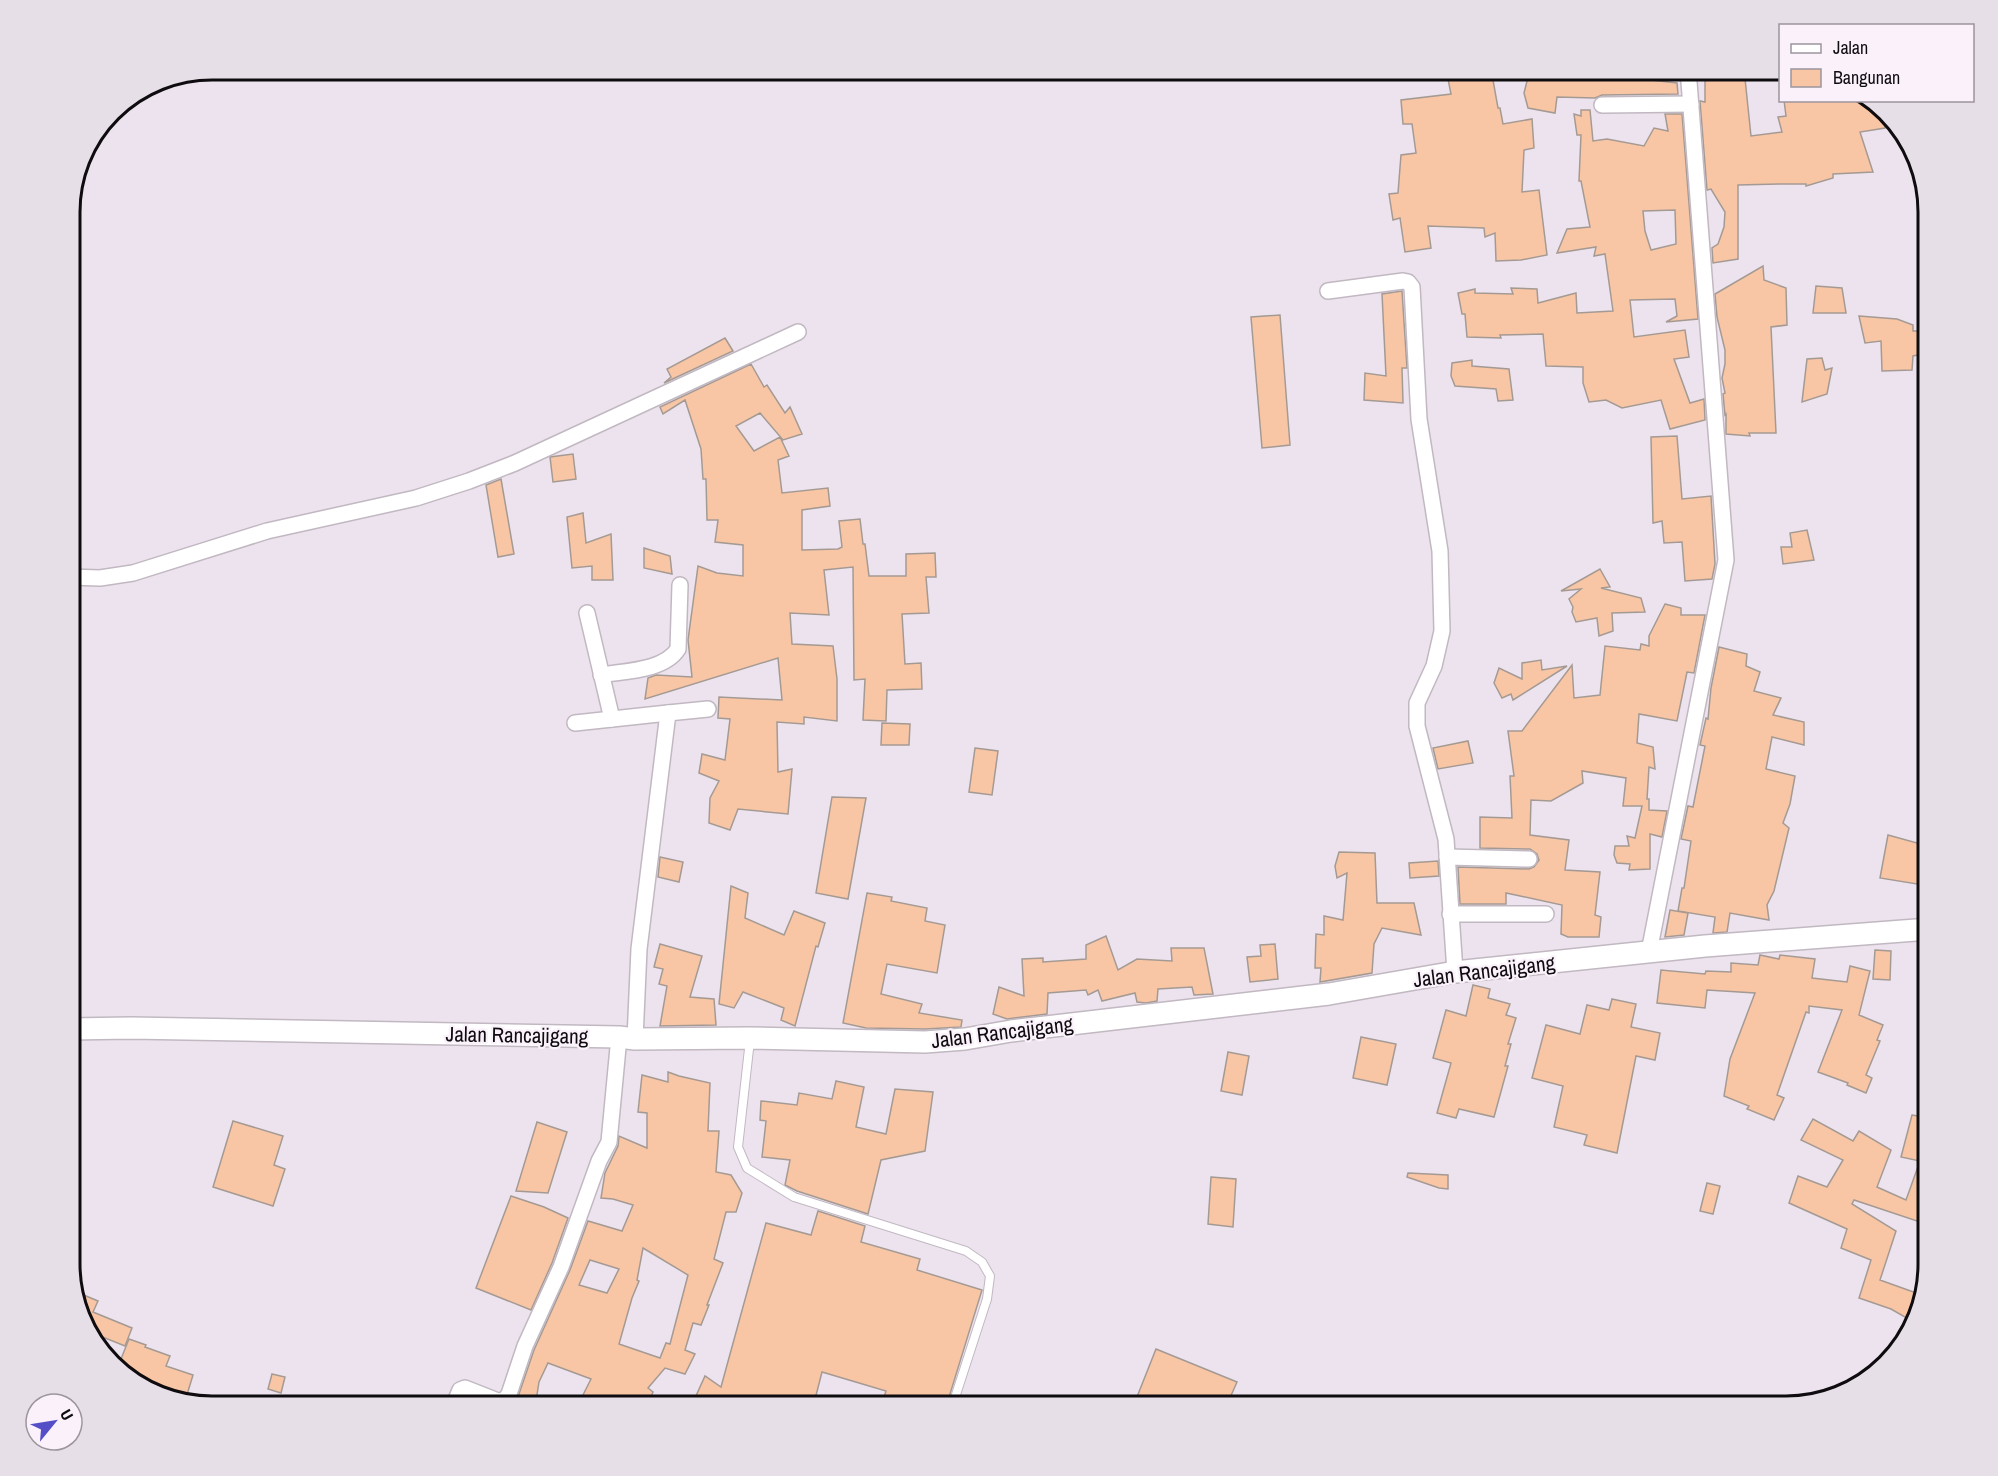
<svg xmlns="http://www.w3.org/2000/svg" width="1998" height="1476" viewBox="0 0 1998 1476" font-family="'Archivo Narrow',sans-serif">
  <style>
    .building { fill: #f8c6a5; stroke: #a59a93; stroke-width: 1.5; fill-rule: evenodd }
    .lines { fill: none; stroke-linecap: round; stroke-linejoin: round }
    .lane-casing { stroke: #c1b8c2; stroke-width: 10 }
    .street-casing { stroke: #c1b8c2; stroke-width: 18 }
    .secondary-casing { stroke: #c1b8c2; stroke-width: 24 }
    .lane { stroke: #fff; stroke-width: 8 }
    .street { stroke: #fff; stroke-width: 15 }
    .secondary { stroke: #fff; stroke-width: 21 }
    .labels { text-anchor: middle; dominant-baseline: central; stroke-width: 4.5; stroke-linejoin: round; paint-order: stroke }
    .street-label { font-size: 21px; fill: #0f0c0f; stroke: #faf1fb }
    .rim { fill: none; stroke: #0f0c0f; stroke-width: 3 }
  </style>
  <rect width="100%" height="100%" fill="#ede3ee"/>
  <g class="building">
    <path d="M1446,69h45l7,39h2l3,16 29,-5 2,29 -10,2 -2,42 17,-2 8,65 -26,5 -25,1 -1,-28 -10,4 -1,-9 -56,-2 3,22 -26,4 -5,-34 -7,2 -4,-26 9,-1 3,-38 15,-2 -4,-29h-9l-2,-24 50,-6z"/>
    <path d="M1530,69l26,8v-8h78v9l43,5 1,11 -76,1 -7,3 -38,-1 -2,16 -27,-5 -4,-15z"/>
    <path d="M1713,69h31l7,67 31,-4 -4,-15 8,-1 -2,-16h91l18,22 -8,2v4l-25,4 13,40 -40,2v4l-27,8v-2h-27l-41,1v74l-25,4 -1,-15 6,-4 6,-17 1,-15 -14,-23 -4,1 -7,-89 5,1v-21l9,-3z"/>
    <path d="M1581,110h9l3,31 14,-2 37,7 10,-18 14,3 -3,-17h17l16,205 -32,3 11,-6 -2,-17 -45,1 4,37 51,-7 4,27 -15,2 16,44 14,-4 1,21 -35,9 -9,-29 -39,8 -16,-8 -17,2 -6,-19v-16l-37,-1 -3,-32 -43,1 1,3 -34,-1 -2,-23h-3l-4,-21 17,-4v4l38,1 -2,-6 26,1 1,14 38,-10 1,20 36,-2 -8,-57 -11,2 2,-9 -39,6 10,-24 23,-2 -9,-46h-2l2,-46h-4l-3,-21 7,2zM1675,210l1,34 -25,6 -6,-19 -2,-20z"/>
    <path d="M1763,266l1,14 22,8 1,37 -16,2 5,106h-27l1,3 -24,-2v-20l-1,1 -2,-21 2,-1 -3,-15 3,-14v-14l-8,-33 -2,-23z"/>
    <path d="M1816,286l26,2 4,25h-33z"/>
    <path d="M1402,291l5,77h-5l1,35 -39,-3 1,-27 21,3 -4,-82z"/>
    <path d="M1280,315l10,130 -28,3 -11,-131z"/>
    <path d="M1859,316l38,3 16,6v6h16v22l-16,3 -1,14 -30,1 -1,-30 -16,2z"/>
    <path d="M725,338l8,13 -69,32 7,-6 -4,-8z"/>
    <path d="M1822,358l3,12 7,-2 -5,26 -25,8 5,-43z"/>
    <path d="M1472,360v6l37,3 4,31 -15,1 -2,-12 -41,-3 -4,-10 1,-13z"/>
    <path d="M751,364l13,23 3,-2 18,28 5,-6 12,27 -19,6 -23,-27 -24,13 18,25 26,-14 9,19 -11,4 4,33 46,-5 2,18 -28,4v40l36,-1 4,-2 -3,-26 21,-2 3,25h2l4,32h37v-22l29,-1 1,24h-10l3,36 -27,1 3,50 16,-1 1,26 -35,1 -1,31 -23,-1 2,-41 -11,1 -1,-113 -29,3 5,45 -39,-2 2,31 41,2 4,33v42l-33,-4v7l-27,-2 1,50 14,-3 -4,45 -50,-5 -8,21 -21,-7 1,-25 9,-17 -20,-8 3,-19 23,6 5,-41 -12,-1 1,-21 63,3 -4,-42 -133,41 3,-21 8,-3 36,2 -4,-37 10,-74 19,7 26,3v-31l-28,-3 3,-22h-11l-1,-41h-3l-2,-30 -16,-49 -22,14 -3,-7z"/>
    <path d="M1677,436l5,63 29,-3 4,68 -3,15 -27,2 -3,-39 -18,1 -2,-22 -9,2 -2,-86z"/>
    <path d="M573,454l3,25 -23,3 -3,-25z"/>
    <path d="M501,479l13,75 -16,3 -12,-72z"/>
    <path d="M583,513l3,30 25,-9 2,46h-21v-14l-20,2 -5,-51z"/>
    <path d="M1807,530l7,30 -31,4 -2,-17h11l-2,-14z"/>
    <path d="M644,548l26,8 2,18 -28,-6z"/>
    <path d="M1600,569l10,18 -9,1 40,10 4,14 -33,1 1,18 -14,5 -2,-18 -21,4 -4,-10 1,-5 -4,-8 12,-10 -20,2z"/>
    <path d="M1665,604l16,4v7h24l-11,58 -7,-1 -10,49 -38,-7 -2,29 16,4 2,22 -6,-2 -2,32h2v11l18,1 -5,26 -12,-3v35l-21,1 1,-6 -13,-1 -3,-8 1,-9h14l-2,-10 8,2 7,-32h-19l3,-28 -44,-7 1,12 -32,18 -20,-1 -1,35 39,5 -4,30 35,2 -5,43 6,2 -2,20h-31l-7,-3 1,-29 -56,-12v11h-46l-2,-37 71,2 5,-2 5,-7 -2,-6 -7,-5 -50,-1v-31l32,1 -2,-42h4l-6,-45h14l50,-66 2,33 26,-3 5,-49 35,4 1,-6 8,2v-10z"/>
    <path d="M1719,647l28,7 -1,12 14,6 -6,19 27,7 -8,17 31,7v23l-32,-8 -6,32 29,7 -5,28 -7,19 6,5 -15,63 -7,14 2,15 -39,-7 -3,19 -14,1 2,-16 -37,-6 4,-23h2l7,-47 -10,-2 7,-33 5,1 12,-61 -5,-1 6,-27 2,1 3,-31z"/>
    <path d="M1541,660l1,10 25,-4 -54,34 -2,-6 -9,4 -8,-15 5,-15 23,11v-16z"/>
    <path d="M882,723l28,1 -1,21h-28z"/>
    <path d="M1468,741l5,22 -35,6 -5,-21z"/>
    <path d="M975,748l23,3 -6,44 -23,-3z"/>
    <path d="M832,797l34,1 -18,101 -32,-6z"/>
    <path d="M1888,835l40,11 -5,39 -43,-7z"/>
    <path d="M1339,852l36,1 2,50h37l7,32 -39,-7 -8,16 -2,29 -52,9 1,-14h-6l1,-34 8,1v-19l19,4 4,-47 -10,5 -2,-12z"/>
    <path d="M660,857l23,5 -4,20 -21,-5z"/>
    <path d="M1438,861l1,15 -29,2 -1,-15z"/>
    <path d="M731,886l17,7 -3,25 39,17 10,-24 31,12 -7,24 -2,-1 -21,80 -14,-6 3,-12 -41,-16 -9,16 -15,-4z"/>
    <path d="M867,893l25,4 -1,4 36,7 -2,13 20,4 -8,48 -50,-9 -6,30 41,10 -3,9 43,7 -1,7 -36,2 -59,-1 -23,-5z"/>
    <path d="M1670,910l18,3 -4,22 -19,2z"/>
    <path d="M1106,936l12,34 19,-11 35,2 -1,-13h33l9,46 -19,1 -2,-8 -34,2 -1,12 -11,2 -9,-1 -2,-9 -33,8 -4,-11 -10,5 -2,-5 -38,3 -1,21 -40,5 -14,-5 6,-27 25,9 -2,-37 21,-1v4l43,-3v-14z"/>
    <path d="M660,944l42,12 -12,41 24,2 2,26 -56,1 7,-40 -8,-2 4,-15 -9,-2z"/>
    <path d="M1275,944l3,35 -28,3 -3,-25 14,-1 -1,-11z"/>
    <path d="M1875,950l16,1 -1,29 -17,-1z"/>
    <path d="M1760,955l19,4 1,-4 35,4 -3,19 35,4 3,-16 20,5 -11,44 24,10 -6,15 3,1 -14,34 6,3 -6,15 -19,-8 1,-2 -30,-11 24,-62 -33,-4v7l-3,-1 -29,83 7,3 -10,22 -27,-11 2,-3 -25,-10 6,-37 25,-66 -48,-3 -2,18 -48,-5 4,-33 44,4 1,-3 25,1v-9l27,2z"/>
    <path d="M1473,985l17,4 -2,9 22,6 -4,11 10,3 -8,26h3l-6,22h3l-14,51 -35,-8 -3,9 -19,-5 14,-50 -18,-5 13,-48 20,6z"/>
    <path d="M1612,999l24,5 -5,23 29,6 -5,27 -19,-4 -19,97 -33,-8 3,-10 -33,-8 9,-41 -31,-8 14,-53 34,9 7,-29 22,5z"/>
    <path d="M1361,1037l35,7 -9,41 -34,-7z"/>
    <path d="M1228,1052l21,4 -7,39 -21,-4z"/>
    <path d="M668,1072l11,4 31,7 -2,48h11l-3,41 15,3 11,18 -6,19h-10l-12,47 9,4 -16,42h2l-8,20 -8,-2 -8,27 10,4 -10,20 -20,-6 -17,20 5,4 -6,15h-70l14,-28 -43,-16 -9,19 -4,25 -22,-1 5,-9 16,-47 36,-80 18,-49 34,10 11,-26 -20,-6 -12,-1 4,-25 13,-27 1,-10 28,12v-35l-9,-1 4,-37 26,7zM643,1248l45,27 -18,69 -4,-1 -6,15 -41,-14 13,-46 7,-17 -2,-1zM590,1260l29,9 -12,24 -28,-8z"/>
    <path d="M836,1081l28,6 -8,40 30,7 9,-45 38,3 -8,59 -44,9 -13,54 -71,-23 -12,-6 5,-25 -28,-3 4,-36 -6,-1 1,-19 36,4 2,-12 33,6z"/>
    <path d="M1912,1115l17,3v107l-75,-25 -2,4 44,27 -16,49 39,14 -9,26 -19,-11 -32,-11 12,-38 -30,-12 6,-19 -58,-26 9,-27 29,11 16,-27 -42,-20 12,-21 40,22 6,-10 32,19 -14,37 29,13 14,-39 -19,-4z"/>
    <path d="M233,1121l50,15 -9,29 11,4 -12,37 -60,-19z"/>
    <path d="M537,1122l30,10 -19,61 -32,-2z"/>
    <path d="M1408,1173l40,2v14l-9,-1 -32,-11z"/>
    <path d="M1211,1177l25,2 -3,48 -25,-3z"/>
    <path d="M1707,1183l13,3 -7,28 -13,-3z"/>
    <path d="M511,1196l33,11 24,11 -16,45 -21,47 -55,-22z"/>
    <path d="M818,1211l47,15 -4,16 59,17 -3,11 65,20 -36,117h-65l5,-16 -64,-19 -9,35h-122l14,-31 16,11 45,-164 45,12z"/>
    <path d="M74,1291l24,10 -5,11 39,16 -7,18 -40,-16z"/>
    <path d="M129,1339l17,6 -1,2 25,9 -4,10 27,9 -7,23 -61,-20 -8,-9z"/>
    <path d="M1156,1349l81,33 -11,25h-93z"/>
    <path d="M272,1374l13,3 -4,16 -13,-4z"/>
  </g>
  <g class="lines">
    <g class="lane-casing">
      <path id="lane" d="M750,1040l-12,107 9,21 47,29 172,54 16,11 8,14 -3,23 -35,108"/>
    </g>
    <g class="street-casing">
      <g id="street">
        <path d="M1602,105l89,-1"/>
        <path d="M1328,291l75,-10 5,1 4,5 7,132 21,132 2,80 -8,35 -17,37v23l29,113 9,133"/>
        <path d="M69,577l31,1 33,-5 134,-42 149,-33 53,-17 46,-18 283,-131"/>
        <path d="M587,613l25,106"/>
        <path d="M601,675c23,-4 63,-4 77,-26l2,-64"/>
        <path d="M575,723l93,-10"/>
        <path d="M1447,857l82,2"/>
        <path d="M1450,914h96"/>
        <path d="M1649,952l77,-392 -38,-491"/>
        <path d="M635,1039l4,-90 29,-236 40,-4"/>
        <path d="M453,1407l7,-17 5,-2 33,13 7,-1 4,-6 16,-48 36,-79 38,-106 10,-19 10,-105"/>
      </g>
    </g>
    <g class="secondary-casing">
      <path id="secondary" d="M69,1029l62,-1 488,9 16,2 115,-1 175,4 40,-3 46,-8 318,-37 126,-22 250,-26 224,-17"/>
    </g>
    <use href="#lane" class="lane"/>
    <use href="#street" class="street"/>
    <use href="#secondary" class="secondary"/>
  </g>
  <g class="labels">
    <g class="street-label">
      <text transform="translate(1484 971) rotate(-7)">Jalan Rancajigang</text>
      <text transform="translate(1002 1032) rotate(-7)">Jalan Rancajigang</text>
      <text transform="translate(517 1035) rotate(1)">Jalan Rancajigang</text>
    </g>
  </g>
  <path d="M0 0H1998V1476H0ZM212 80H1786A132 132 0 0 1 1918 212V1264A132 132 0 0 1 1786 1396H212A132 132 0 0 1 80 1264V212A132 132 0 0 1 212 80Z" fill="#e7dfe8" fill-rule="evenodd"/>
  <path class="rim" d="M212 80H1786A132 132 0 0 1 1918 212V1264A132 132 0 0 1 1786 1396H212A132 132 0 0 1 80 1264V212A132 132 0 0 1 212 80Z"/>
  <rect x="1779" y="24" width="195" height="78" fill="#faf1fb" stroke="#9c959d" stroke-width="1.5"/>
  <rect x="1791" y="44" width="30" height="9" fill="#ffffff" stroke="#9c959d" stroke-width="1.5"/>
  <text x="1833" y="54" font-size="18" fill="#0f0c0f">Jalan</text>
  <rect x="1791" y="69" width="30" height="18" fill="#f8c6a5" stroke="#9c959d" stroke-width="1.5"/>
  <text x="1833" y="84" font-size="18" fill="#0f0c0f">Bangunan</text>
  <g transform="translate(54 1422) rotate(60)"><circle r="28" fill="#faf1fb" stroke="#9c959d" stroke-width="1.5"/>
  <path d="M0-4.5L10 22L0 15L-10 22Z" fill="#554fc7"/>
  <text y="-9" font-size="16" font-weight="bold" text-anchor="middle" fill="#0f0c0f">U</text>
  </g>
</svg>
